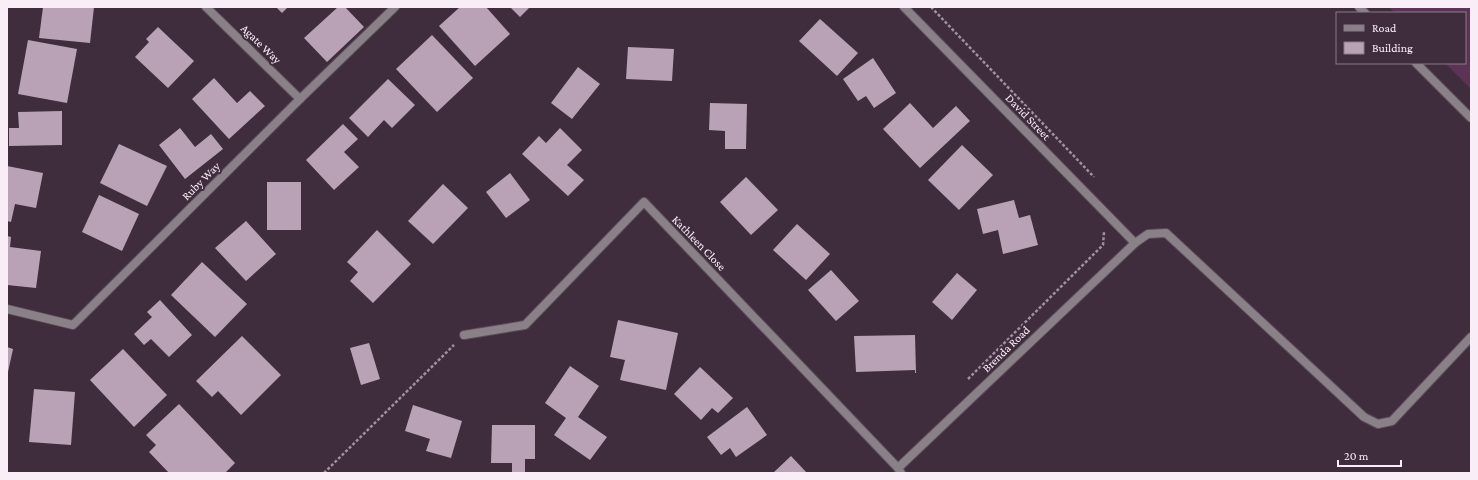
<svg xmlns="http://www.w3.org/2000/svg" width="1478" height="480" viewBox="0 0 1478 480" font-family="'Crimson Pro',serif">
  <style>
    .green { fill: #5c3257 }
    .building { fill: #b9a2b5 }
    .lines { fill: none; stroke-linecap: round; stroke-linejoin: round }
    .minor-casing { stroke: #5d4c5b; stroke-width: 10 }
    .path { stroke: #a0919e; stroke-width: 2.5; stroke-dasharray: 3 2; stroke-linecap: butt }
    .minor { stroke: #8a8088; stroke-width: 8 }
    .labels { text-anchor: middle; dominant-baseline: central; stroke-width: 4; stroke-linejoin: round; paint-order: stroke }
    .street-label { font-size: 12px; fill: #f9edf7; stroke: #3f2d3d }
  </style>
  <rect width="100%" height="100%" fill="#3f2d3d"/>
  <path class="green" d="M1389,7h82v82l-26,-26h20v-50h-70z"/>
  <g class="building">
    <path d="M43,7h51l-4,36 -51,-5z"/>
    <path d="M276,7h12l-6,6z"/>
    <path d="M338,7h7l19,20 -37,35 -23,-24z"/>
    <path d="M460,7h26l24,27 -35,32 -36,-40z"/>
    <path d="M510,7h20l-10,10z"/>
    <path d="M820,19l38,34 -21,23 -38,-35z"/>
    <path d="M158,27l36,34 -26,27 -33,-31 14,-15 -3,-3z"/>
    <path d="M432,35l41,43 -36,34 -41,-43z"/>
    <path d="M28,40l49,9 -10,54 -49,-9z"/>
    <path d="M628,47l46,2 -2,32 -46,-2z"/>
    <path d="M873,58l23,35 -22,15 -8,-12 -8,5 -15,-22z"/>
    <path d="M578,67l22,17 -28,35 -21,-16z"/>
    <path d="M214,78l23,25 13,-12 15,15 -36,33 -37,-40z"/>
    <path d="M388,79l27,26 -23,23 -8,-8 -16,17 -19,-19z"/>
    <path d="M710,103l37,1 -1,45h-21v-18l-16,-1z"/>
    <path d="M910,103l23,25 23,-22 14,15 -50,47 -37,-39z"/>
    <path d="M62,111v34l-53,1v-18h10l-1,-16z"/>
    <path d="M343,124l15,15 -14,13 15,15 -25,23 -28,-30z"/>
    <path d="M180,128l15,19 16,-13 12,15 -38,30 -26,-34z"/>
    <path d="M560,128l22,22 -15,15 17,15 -16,16 -46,-42 17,-18 7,7z"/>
    <path d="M119,144l48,22 -20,40 -47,-23z"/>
    <path d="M962,145l31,30 -34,35 -31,-30z"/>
    <path d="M7,166l36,7 -7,35 -21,-4 -4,18 -4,-1z"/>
    <path d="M510,173l20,27 -24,18 -20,-26z"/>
    <path d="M746,177l32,33 -27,25 -31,-33z"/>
    <rect x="267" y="182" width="34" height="48"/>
    <path d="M443,184l25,24 -35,36 -25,-23z"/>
    <path d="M99,195l40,19 -17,37 -40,-19z"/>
    <path d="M1014,200l5,18 11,-3 8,30 -35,9 -5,-24 -15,4 -6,-25z"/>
    <path d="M246,221l30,33 -30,27 -31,-33z"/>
    <path d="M797,224l33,30 -24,26 -33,-30z"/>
    <path d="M377,230l34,34 -38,39 -23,-22 8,-9 -11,-10z"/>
    <path d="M7,236l4,1 -1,10 31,4 -5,37 -29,-3z"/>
    <path d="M202,262l45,42 -32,33 -44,-42z"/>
    <path d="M831,270l28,31 -23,20 -28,-31z"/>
    <path d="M957,273l20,17 -25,30 -20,-18z"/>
    <path d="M160,300l32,35 -23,22 -18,-18 -7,6 -10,-11 18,-17 -5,-5z"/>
    <path d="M618,320l60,13 -12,57 -46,-10 5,-20 -15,-3z"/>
    <path d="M915,335l1,38h-1v-3l-59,2 -2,-36z"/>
    <path d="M242,336l39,39 -40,40 -23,-24 -6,6 -16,-16z"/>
    <path d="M369,343l11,36 -19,6 -11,-37z"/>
    <path d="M7,347l6,2 -5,23h-1z"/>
    <path d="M123,349l44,46 -33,32 -44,-47z"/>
    <path d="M570,366l29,20 -21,31 29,20 -17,23 -36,-25 12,-17 -21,-15z"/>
    <path d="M700,367l33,31 -15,15 -6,-5 -11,12 -27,-26z"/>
    <path d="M34,389l41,3 -4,53 -42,-3z"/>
    <path d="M179,404l56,59 -10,10h-56l-20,-21 7,-7 -10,-10z"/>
    <path d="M413,405l49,16 -11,37 -25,-7 4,-12 -25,-8z"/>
    <path d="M747,407l20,28 -31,22 -6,-9 -9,7 -14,-18z"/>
    <path d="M492,425h43v34h-10v14h-13v-10h-21z"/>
    <path d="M791,456l16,17h-34z"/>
  </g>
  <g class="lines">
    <g class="minor-casing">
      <g id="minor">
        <path d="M206,7l94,92"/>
        <path d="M904,7l231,236"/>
        <path d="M1359,7l6,6"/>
        <path d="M1416,63l55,55"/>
        <path d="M7,309l66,16 227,-226 95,-92"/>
        <path d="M464,335l61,-10 119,-123 254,266"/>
        <path d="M901,473l-3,-5 237,-225 13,-9 18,-1 198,184 14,7 14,-3 79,-84"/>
      </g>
    </g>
    <g class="path">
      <path d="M931,7l163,170"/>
      <path d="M968,379l135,-134 1,-13"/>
      <path d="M324,473l130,-128"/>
    </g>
    <use href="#minor" class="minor"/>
  </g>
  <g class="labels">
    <g class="street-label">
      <text transform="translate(261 44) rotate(44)">Agate Way</text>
      <text transform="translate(1028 117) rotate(46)">David Street</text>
      <text transform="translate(201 181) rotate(-45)">Ruby Way</text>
      <text transform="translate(699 243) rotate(46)">Kathleen Close</text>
      <text transform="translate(1006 349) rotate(-44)">Brenda Road</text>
    </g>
  </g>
  <rect width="1478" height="480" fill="none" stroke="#f9edf7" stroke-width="16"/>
  <rect x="1336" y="12" width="130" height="52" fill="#3f2d3d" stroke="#897a87"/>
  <rect x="1344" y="25" width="20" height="6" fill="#8a8088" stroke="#897a87"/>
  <text x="1372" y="32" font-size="12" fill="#f9edf7">Road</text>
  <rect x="1344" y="42" width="20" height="12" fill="#b9a2b5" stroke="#897a87"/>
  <text x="1372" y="52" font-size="12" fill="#f9edf7">Building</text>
  <path d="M1338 460v6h63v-6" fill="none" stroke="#f9edf7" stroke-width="2"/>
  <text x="1344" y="460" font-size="12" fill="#f9edf7" stroke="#3f2d3d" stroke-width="3" paint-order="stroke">20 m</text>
</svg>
